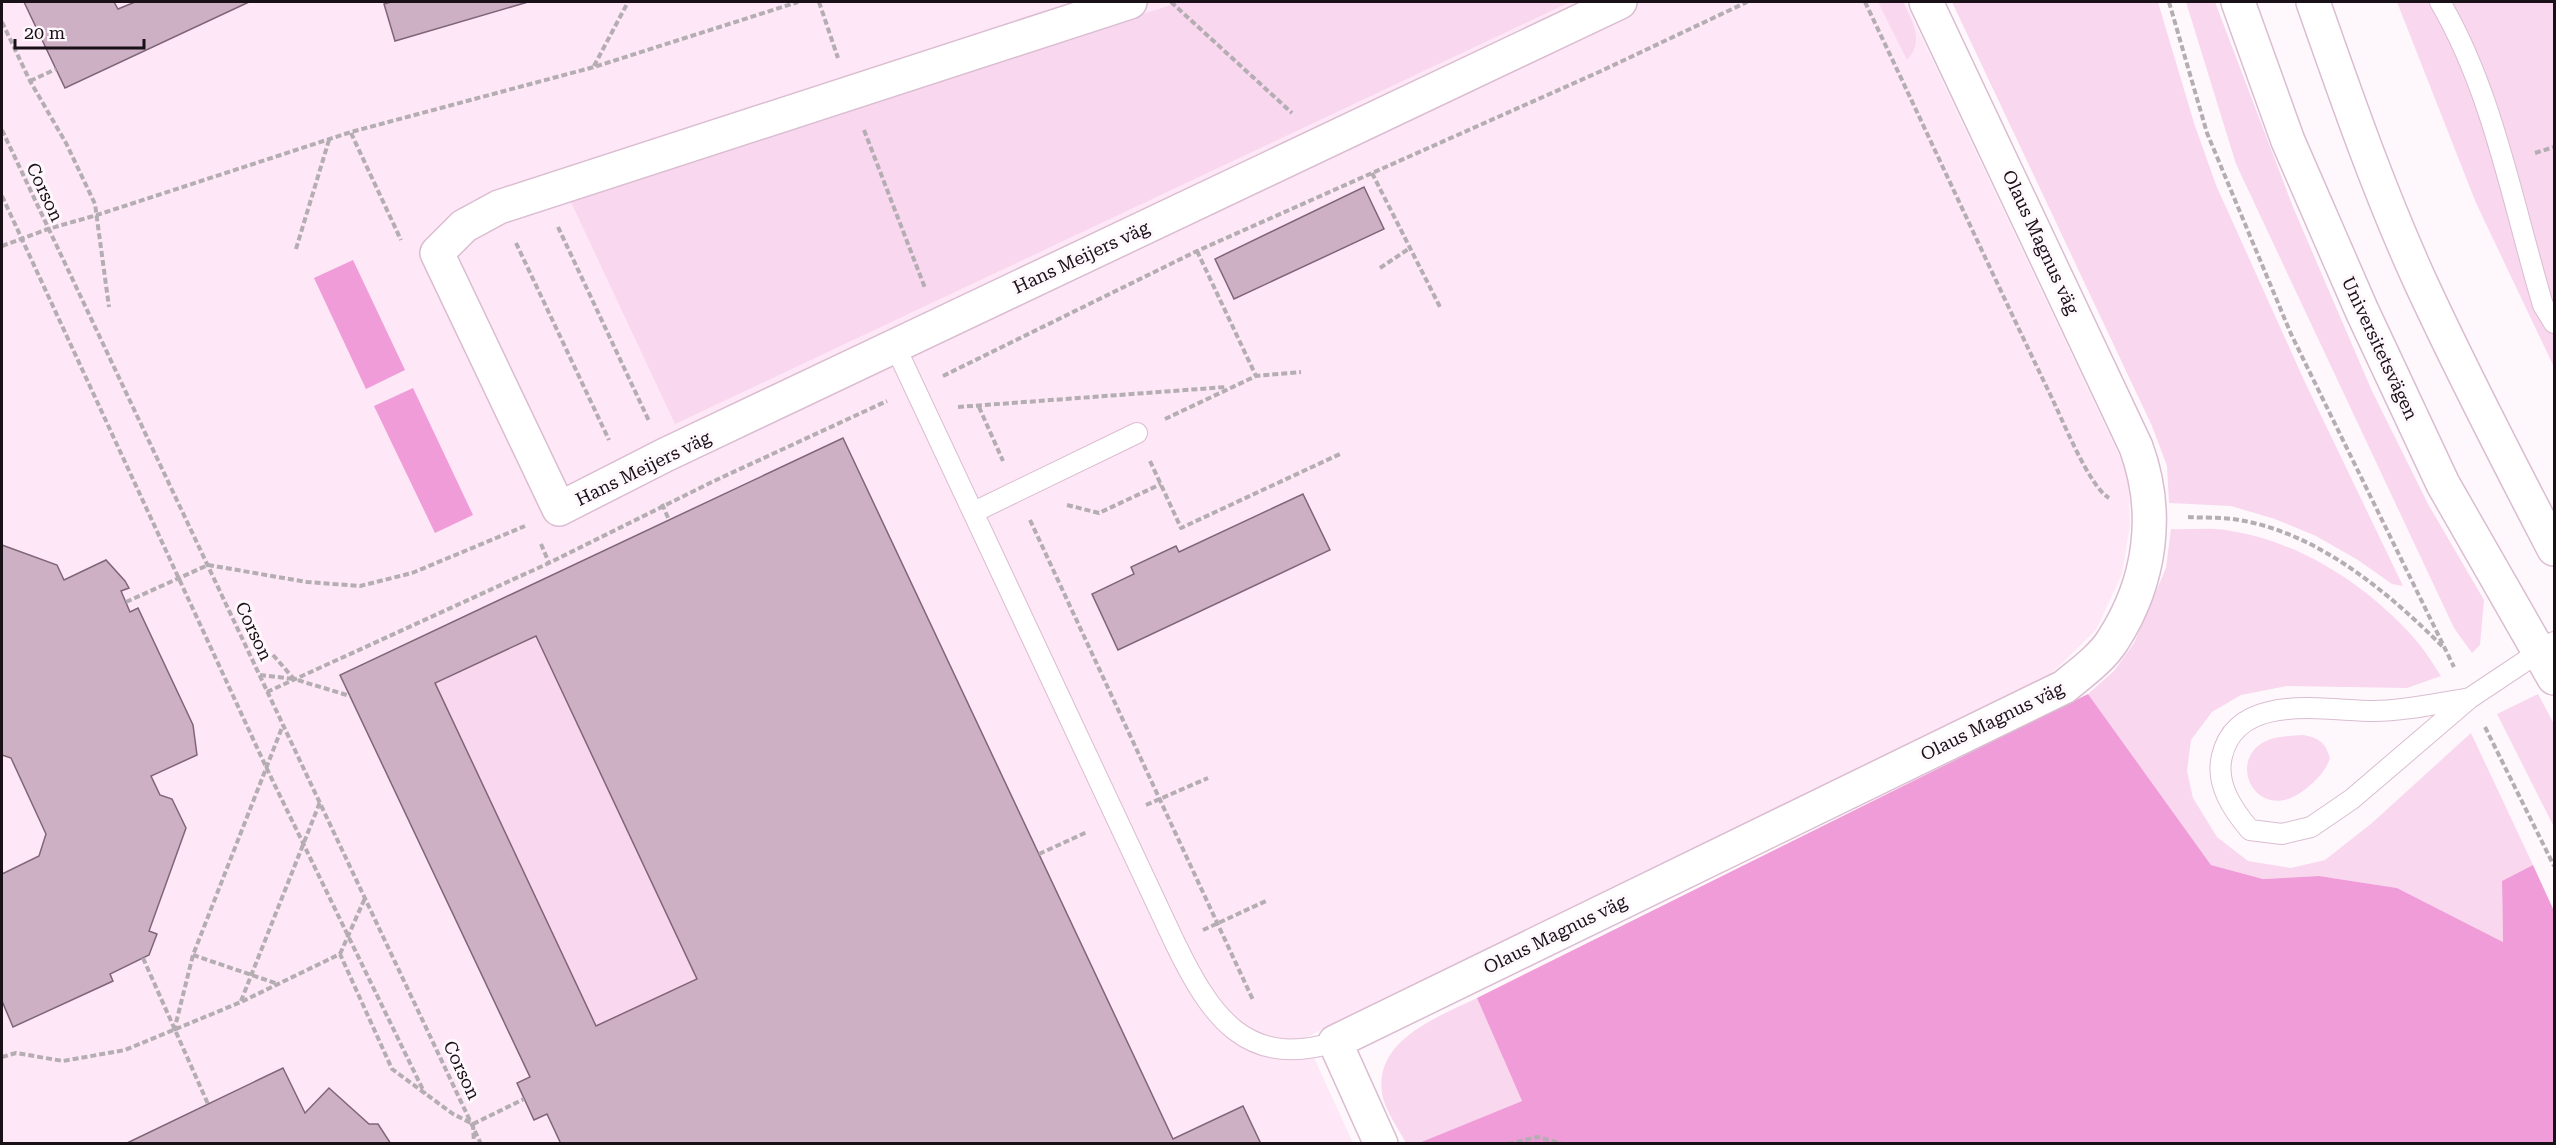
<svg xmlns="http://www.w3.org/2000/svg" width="2556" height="1145" viewBox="0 0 2556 1145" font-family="'Roboto Serif',serif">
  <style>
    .built { fill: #fee7f6 }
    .green { fill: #f9d7ee }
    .forest { fill: #ef9cd8 }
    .building { fill: #cdb0c4; stroke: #806578; stroke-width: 1.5; fill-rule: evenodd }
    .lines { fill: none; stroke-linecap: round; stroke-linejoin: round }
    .lane-casing { stroke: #dabdd1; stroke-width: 22 }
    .street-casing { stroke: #dabdd1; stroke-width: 36 }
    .secondary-casing { stroke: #dabdd1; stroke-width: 36 }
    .path { stroke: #b4adb2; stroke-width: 4; stroke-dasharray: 6 3; stroke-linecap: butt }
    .lane { stroke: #fff; stroke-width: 20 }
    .street { stroke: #fff; stroke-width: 33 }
    .secondary { stroke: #fff; stroke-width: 33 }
    .labels { text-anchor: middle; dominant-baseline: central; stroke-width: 6; stroke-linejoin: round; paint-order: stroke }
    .street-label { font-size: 18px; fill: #1a1017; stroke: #fef8fc }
  </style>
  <rect width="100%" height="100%" fill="#fef8fc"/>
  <path class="built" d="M2,2h1903l223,472 2,51 -8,49 -26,56 -49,48 -742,360 48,105 -1351,1z"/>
  <g class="green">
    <path d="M1180,2h390l-895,422 -105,-224z"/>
    <path d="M1878,2h25c9,19 22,40 4,58z"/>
    <path d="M1952,2h206l36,121 22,62 87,193 100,208 -11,-2 -34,-24 -42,-24 -41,-17 -44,-13 -62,-3 -2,-37 -15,-40z"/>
    <path d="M2186,2h29l78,205 79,184 56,113 56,96 -4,45 -8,8 -18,-25 -218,-464z"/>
    <path d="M2397,2h157v365l-78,-164z"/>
    <path d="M2171,529c20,1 41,-2 60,2 72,11 143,59 189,114 8,10 14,21 21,31l-34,12 -120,-2 -46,9 -29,17 -21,28 -4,31 6,27 24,39 31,24 43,7 34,-8 47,-37 99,-90 62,132 -31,16 1,61 -106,-54 -78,-12 -56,3 -52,-14 -123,-171 26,-23 20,-28 32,-75z"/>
    <path d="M536,636l161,343 -101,47 -161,-343z"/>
    <path d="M2538,694l16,30v103l-57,-113z"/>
    <path d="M2303,735c16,3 22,7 27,23 -4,12 -12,21 -22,29 -50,43 -84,-27 -42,-46 11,-5 25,-5 37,-6z"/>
    <path d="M1477,998l45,103 -103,42h-13c-7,-13 -19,-30 -23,-45 -13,-57 55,-81 94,-100z"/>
  </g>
  <g class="forest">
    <path d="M353,260l52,110 -39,19 -52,-111z"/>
    <path d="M413,388l60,127 -38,18 -61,-127z"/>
    <path d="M2088,694l123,171 52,14 56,-3 78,12 106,54 -1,-61 31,-16 21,46v232h-1135l103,-42 -45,-103z"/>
  </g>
  <g class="building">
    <path d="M24,2h90l4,7 17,-7h114l-184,86z"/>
    <path d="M391,2h137l-133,39 -11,-37z"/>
    <path d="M1364,187l20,42 -150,70 -19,-40z"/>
    <path d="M843,438l330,701 70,-33 18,38h-700l-14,-30 -13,6 -17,-37 13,-6 -190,-402zM536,636l161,343 -101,47 -161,-343z"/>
    <path d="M1303,494l27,56 -212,100 -26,-56 42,-20 -3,-7 45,-21 3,6z"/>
    <path d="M2,545l55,20 7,15 42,-20 19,21 4,7 -8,3 9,21 8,-4 55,117 4,30 -46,21 9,19 12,4 14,29 -37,103 8,3 -8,21 -39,19 3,7 -100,46 -11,-26v-127l37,-18 7,-22 -35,-76 -9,-3z"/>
    <path d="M283,1068l22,45 24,-25 40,36h9l13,20h-266z"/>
  </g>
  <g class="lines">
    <g class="lane-casing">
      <g id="lane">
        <path d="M2440,2c53,90 73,203 103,303l11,18"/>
        <path d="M895,346l280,597c35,72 71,127 160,99"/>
        <path d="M974,512l163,-79"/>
        <path d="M2470,698c-31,5 -65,13 -96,13 -48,0 -137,-20 -152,45 -7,28 11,54 28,74l32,4 29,-7 41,-28 118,-101 84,-56"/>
      </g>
    </g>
    <g class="street-casing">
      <g id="street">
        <path d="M1130,2l-631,205 -35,19 -27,27 122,256 106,-54 955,-453"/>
        <path d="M1381,1144l-46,-102 729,-355c17,-14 38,-29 49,-47 38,-59 47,-128 23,-193l-210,-445"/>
      </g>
    </g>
    <g class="secondary-casing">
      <g id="secondary">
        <path d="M2238,2l50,139 74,170 81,173 111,194"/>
        <path d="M2313,2c33,94 66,189 107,279 42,91 88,180 134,268"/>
      </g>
    </g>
    <g class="path">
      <path d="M819,2l19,56"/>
      <path d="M1171,2l121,111"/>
      <path d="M1865,2c62,130 122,261 184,390 12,24 40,95 60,106"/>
      <path d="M2169,2l38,131 84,201 163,333"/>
      <path d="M2,22l28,59 36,62 29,61 14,103"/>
      <path d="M594,66l34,-64"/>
      <path d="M30,81l26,-12"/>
      <path d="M2,130l479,1014"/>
      <path d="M864,130l61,158"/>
      <path d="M351,133l50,107"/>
      <path d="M2535,153l19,-6"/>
      <path d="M1372,173l68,134"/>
      <path d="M2,196l264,571 159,327"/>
      <path d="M558,227l91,194"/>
      <path d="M516,243l93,197"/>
      <path d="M2,246l46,-17 49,-14 254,-83 243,-65 204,-65"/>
      <path d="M296,249l33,-109"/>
      <path d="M1197,251l59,125"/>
      <path d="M1380,268l30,-20"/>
      <path d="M943,376l254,-125 402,-179 148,-70"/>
      <path d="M958,407l268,-20"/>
      <path d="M979,407l24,54"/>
      <path d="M1165,419l91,-43 45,-4"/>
      <path d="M1150,461l31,67 159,-74"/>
      <path d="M662,504l7,16"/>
      <path d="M1067,505l32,8 62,-29"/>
      <path d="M2188,517c16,1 34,0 51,3 79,13 149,72 204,127"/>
      <path d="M1030,520l223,480"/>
      <path d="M541,544l8,19"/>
      <path d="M126,602l82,-37 99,17 53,4 52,-13 113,-47"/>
      <path d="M273,655l21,24 56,17"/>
      <path d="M260,675l34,4"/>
      <path d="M267,692l282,-129 165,-82 173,-80"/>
      <path d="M2485,727l69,139"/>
      <path d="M1146,805l62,-27"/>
      <path d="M1039,854l48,-22"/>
      <path d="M1203,930l63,-29"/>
      <path d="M340,954l25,-56"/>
      <path d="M193,955l85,29"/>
      <path d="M143,958l65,146"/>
      <path d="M241,1001l79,-199"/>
      <path d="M174,1031l19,-76 90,-230"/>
      <path d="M2,1057l14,-4 47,8 62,-11 116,-48 99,-48 52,115 61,45 20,10 1,20"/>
      <path d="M473,1124l51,-25"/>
      <path d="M1508,1144l29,-7 27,7"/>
    </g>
    <use href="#lane" class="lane"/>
    <use href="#street" class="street"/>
    <use href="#secondary" class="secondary"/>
  </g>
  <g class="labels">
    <g class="street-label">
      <text transform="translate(45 192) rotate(65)">Corson</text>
      <text transform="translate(2041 242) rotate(65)">Olaus Magnus väg</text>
      <text transform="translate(1081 257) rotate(-25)">Hans Meijers väg</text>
      <text transform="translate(2380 348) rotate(65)">Universitetsvägen</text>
      <text transform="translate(643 468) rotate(-26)">Hans Meijers väg</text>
      <text transform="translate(254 631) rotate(65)">Corson</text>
      <text transform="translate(1992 721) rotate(-26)">Olaus Magnus väg</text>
      <text transform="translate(1555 934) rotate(-26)">Olaus Magnus väg</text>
      <text transform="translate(462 1070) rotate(65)">Corson</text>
    </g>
  </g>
  <rect width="2556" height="1145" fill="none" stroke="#1a1017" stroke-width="6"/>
  <path d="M15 39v9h129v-9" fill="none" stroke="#1a1017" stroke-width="3"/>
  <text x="24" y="39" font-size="18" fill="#1a1017" stroke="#fef8fc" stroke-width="4.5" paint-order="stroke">20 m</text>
</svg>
